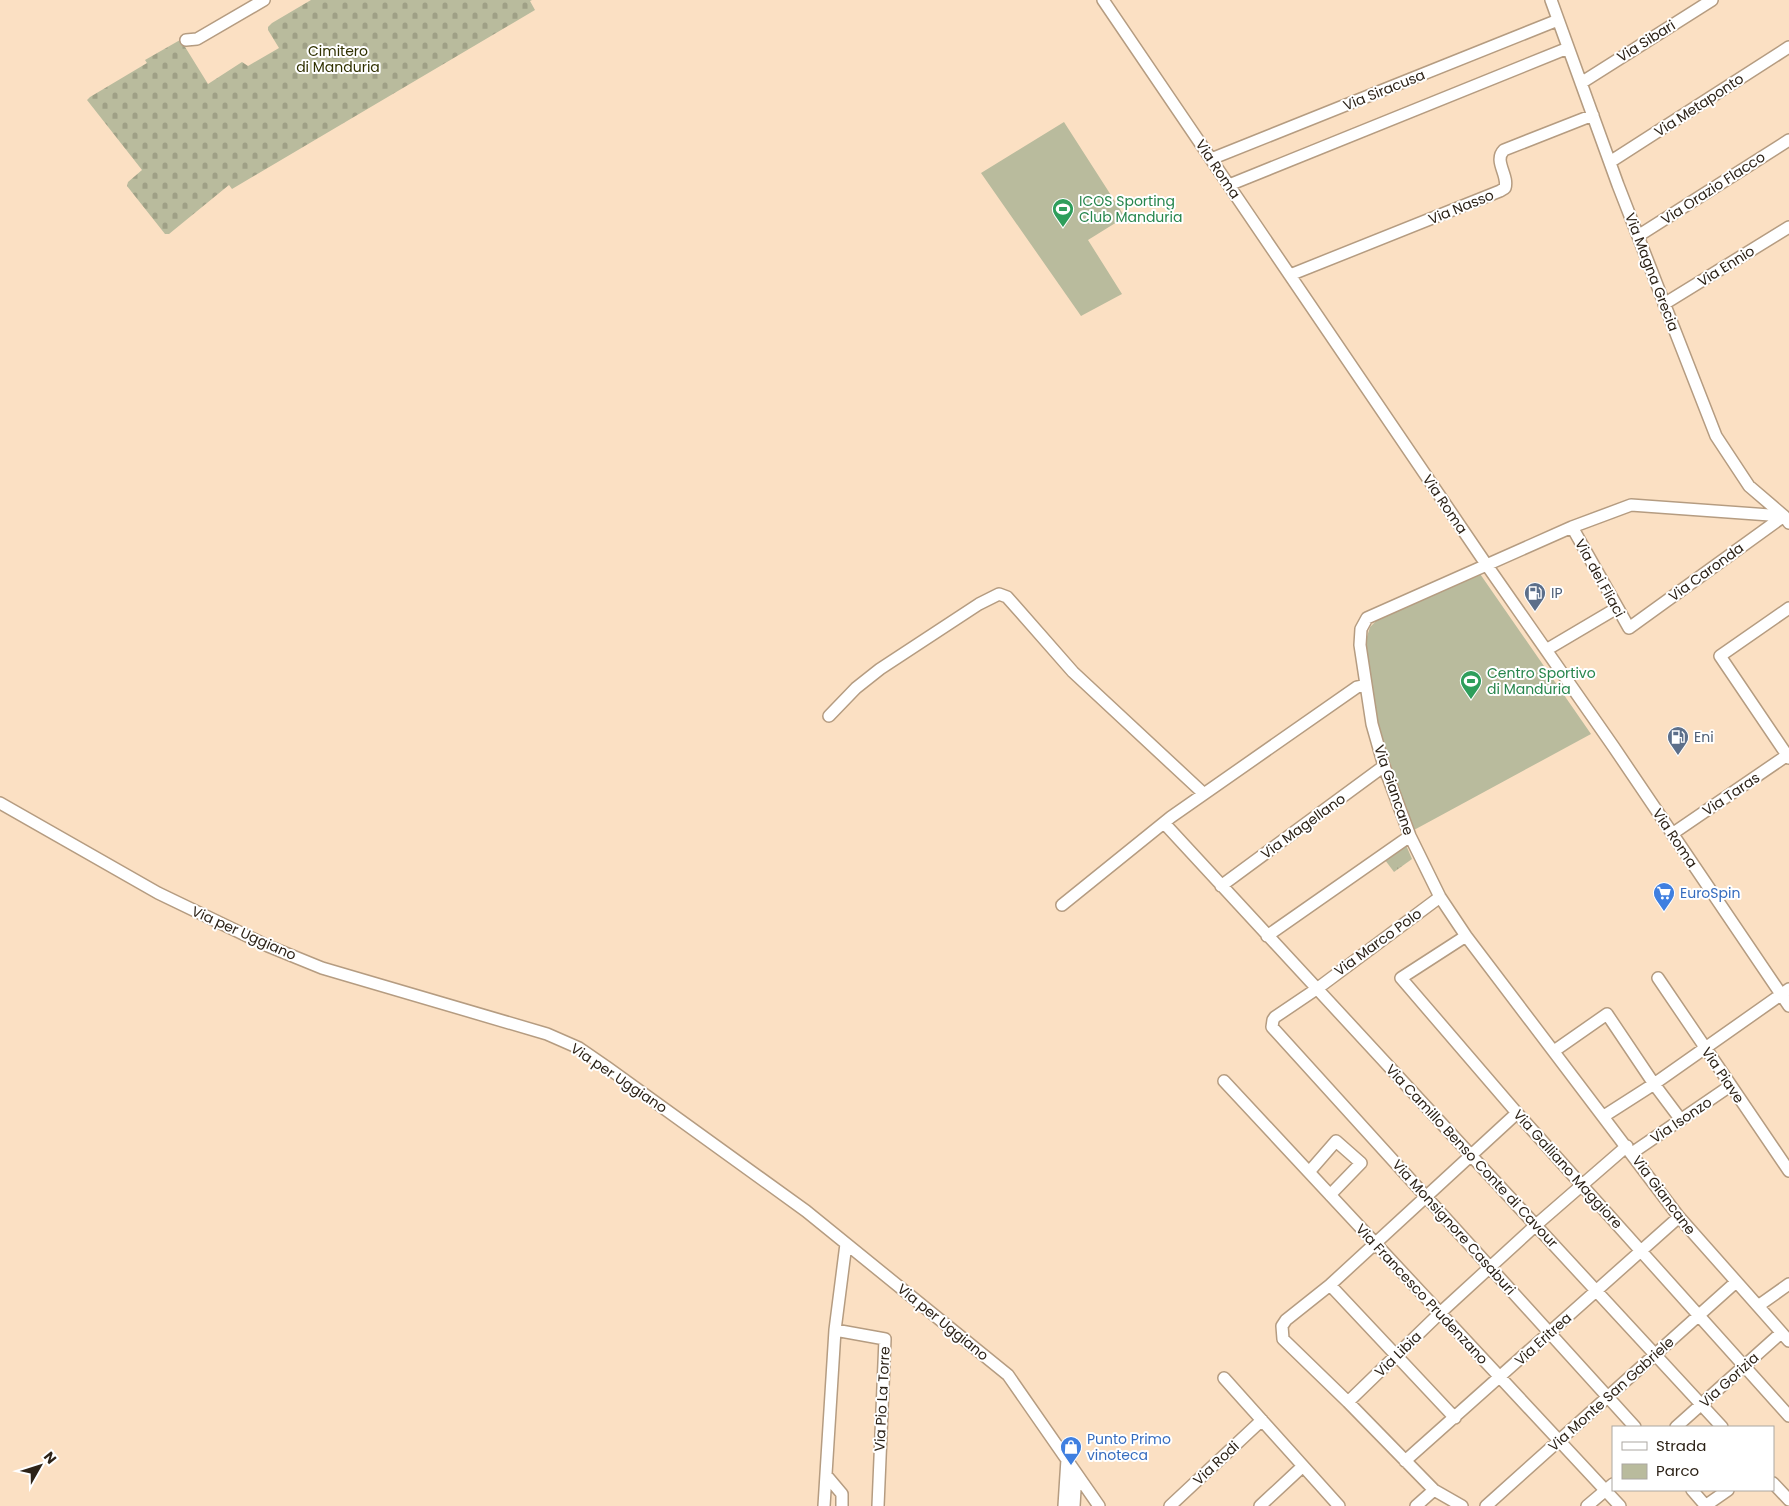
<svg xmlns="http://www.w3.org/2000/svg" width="1789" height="1506" viewBox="0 0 1789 1506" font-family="Poppins,sans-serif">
	<defs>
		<pattern id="grass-tufts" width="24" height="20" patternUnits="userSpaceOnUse" patternTransform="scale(1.25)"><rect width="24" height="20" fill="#b9bb9d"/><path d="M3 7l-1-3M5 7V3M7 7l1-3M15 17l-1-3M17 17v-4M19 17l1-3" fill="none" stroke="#9fa086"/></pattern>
		<pattern id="cemetery-stones" width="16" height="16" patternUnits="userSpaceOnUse" patternTransform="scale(1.25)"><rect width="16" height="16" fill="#b9bb9d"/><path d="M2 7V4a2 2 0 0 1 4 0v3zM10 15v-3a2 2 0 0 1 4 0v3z" fill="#9fa086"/></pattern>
	</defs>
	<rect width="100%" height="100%" fill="#fbe0c3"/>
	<path fill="url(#grass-tufts)" d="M1406,845L1412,859L1394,872L1385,860Z"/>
	<path fill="url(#cemetery-stones)" d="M311,0H532L530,1L535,10L232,189L229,185L169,234H165L127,186L128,182L142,170L87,100L90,97L147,63L145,60L180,40L182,42L208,84L242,62L248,66L279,48L268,30V27L272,23Z"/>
	<path fill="#b9bb9d" d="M1064,122L1125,217L1088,240L1122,294L1081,316L981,173Z
		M1478,571L1591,734L1414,830L1379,732L1366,648V640L1370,627L1383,614Z"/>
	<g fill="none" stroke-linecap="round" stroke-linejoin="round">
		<g stroke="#b59c81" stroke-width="14">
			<path id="minor" d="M1103,0L1486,564L1613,746L1789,1006
				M1551,0L1618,185L1716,436L1749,486L1784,516L1789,523
				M186,40L197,39L264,0
				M1581,83L1712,0
				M1211,159L1558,20
				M1610,162L1789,47
				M1229,185L1568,48
				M1638,236L1789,140
				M1290,275L1500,191L1505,188C1509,175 1493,161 1504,150L1593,115
				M1664,304L1789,227
				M1784,516L1631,505L1572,527L1367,618L1361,629L1360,645L1372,724L1384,766L1410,836L1440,897L1466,936L1679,1217L1789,1341
				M1572,527L1629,628L1784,516
				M1789,608L1720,656L1789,758
				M1546,650L1617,608
				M829,716L856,688L880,669L979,604L999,594L1007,597L1015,606L1073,672L1203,793
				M0,803L158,893L268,946L322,968L547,1034L579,1048L608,1068L806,1211L1008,1375L1099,1506
				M1164,823L1722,1427
				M1672,834L1789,754
				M1221,886L1384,766
				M1440,897L1318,988L1275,1017L1273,1020L1272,1027L1635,1427
				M1062,905L1171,817L1357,687L1366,685
				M1267,936L1410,836
				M1466,936L1401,978L1517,1113L1789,1416
				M1658,978L1789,1171
				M1554,1051L1607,1014L1654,1084L1681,1120
				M1224,1081L1620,1506
				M1604,1116L1654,1084L1789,989
				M1632,1153L1730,1086
				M1309,1172L1336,1141L1361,1163L1330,1195
				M846,1244L835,1330L885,1339L878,1506
				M1330,1285L1455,1418
				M1758,1306L1789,1284
				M1224,1378L1339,1506
				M1348,1402L1440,1313L1536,1225L1627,1146
				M1676,1427L1781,1333
				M1405,1461L1679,1217
				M826,1475L842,1494V1506
				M1773,1483L1789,1500
				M1692,1490L1706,1506
				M824,1506L835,1330
				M1064,1506L1067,1459
				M1074,1506L1076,1473
				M1170,1506L1262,1420
				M1260,1506L1303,1466
				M1416,1506L1434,1490
				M1462,1506L1434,1490L1348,1402L1283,1339L1282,1326L1286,1320L1330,1285L1517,1113
				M1486,1506L1736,1282
				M1587,1506L1613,1484
				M1705,1506L1728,1490"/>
		</g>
		<use href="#minor" stroke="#fff" stroke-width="11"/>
	</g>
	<defs>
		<g id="stadium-pin" transform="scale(1.125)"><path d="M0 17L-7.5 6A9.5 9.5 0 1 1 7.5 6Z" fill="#2e9e5b" stroke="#fff"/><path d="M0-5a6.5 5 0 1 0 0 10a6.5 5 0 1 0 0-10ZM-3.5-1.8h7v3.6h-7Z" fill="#fff"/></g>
		<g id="fuel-pin" transform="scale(1.125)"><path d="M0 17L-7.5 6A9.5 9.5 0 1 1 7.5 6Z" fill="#5c6f8a" stroke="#fff"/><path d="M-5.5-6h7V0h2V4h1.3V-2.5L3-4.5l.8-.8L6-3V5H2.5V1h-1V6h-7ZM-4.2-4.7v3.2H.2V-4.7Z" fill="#fff"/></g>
		<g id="supermarket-pin" transform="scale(1.125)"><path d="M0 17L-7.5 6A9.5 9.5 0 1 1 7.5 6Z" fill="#3f7fe0" stroke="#fff"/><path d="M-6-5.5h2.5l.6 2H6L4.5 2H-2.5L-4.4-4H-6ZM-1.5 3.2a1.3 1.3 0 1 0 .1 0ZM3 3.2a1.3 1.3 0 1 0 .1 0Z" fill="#fff"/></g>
		<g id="shop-pin" transform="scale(1.125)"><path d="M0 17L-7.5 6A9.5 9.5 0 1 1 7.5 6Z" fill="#3f7fe0" stroke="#fff"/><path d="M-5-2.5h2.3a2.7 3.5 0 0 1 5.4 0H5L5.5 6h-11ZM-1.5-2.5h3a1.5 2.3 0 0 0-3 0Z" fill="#fff"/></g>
	</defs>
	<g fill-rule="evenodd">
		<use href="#stadium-pin" x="1063" y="209"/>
		<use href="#fuel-pin" x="1535" y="593"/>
		<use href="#stadium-pin" x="1471" y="681"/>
		<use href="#fuel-pin" x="1678" y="737"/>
		<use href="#supermarket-pin" x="1664" y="893"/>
		<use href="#shop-pin" x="1071" y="1447"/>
	</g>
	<g text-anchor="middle" stroke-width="4" stroke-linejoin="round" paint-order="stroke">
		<g font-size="14" fill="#2c2217" stroke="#fff">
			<text transform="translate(1646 41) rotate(-32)" y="5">Via Sibari</text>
			<text transform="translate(1384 90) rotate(-22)" y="5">Via Siracusa</text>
			<text transform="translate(1699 105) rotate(-33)" y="5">Via Metaponto</text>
			<text transform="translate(1218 169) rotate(56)" y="5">Via Roma</text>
			<text transform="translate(1713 188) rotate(-33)" y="5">Via Orazio Flacco</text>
			<text transform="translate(1461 207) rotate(-22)" y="5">Via Nasso</text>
			<text transform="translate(1726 266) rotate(-32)" y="5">Via Ennio</text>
			<text transform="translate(1652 272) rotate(69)" y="5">Via Magna Grecia</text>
			<text transform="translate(1445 504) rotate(56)" y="5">Via Roma</text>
			<text transform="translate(1706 572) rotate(-36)" y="5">Via Caronda</text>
			<text transform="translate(1600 578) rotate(61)" y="5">Via dei Fliaci</text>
			<text transform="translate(1394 790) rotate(71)" y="5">Via Giancane</text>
			<text transform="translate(1731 794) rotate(-34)" y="5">Via Taras</text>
			<text transform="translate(1303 826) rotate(-36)" y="5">Via Magellano</text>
			<text transform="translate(1675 838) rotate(56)" y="5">Via Roma</text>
			<text transform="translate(244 933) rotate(24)" y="5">Via per Uggiano</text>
			<text transform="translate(1378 942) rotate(-36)" y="5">Via Marco Polo</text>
			<text transform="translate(1723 1075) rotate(56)" y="5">Via Piave</text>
			<text transform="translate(619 1078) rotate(34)" y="5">Via per Uggiano</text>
			<text transform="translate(1681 1120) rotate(-34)" y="5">Via Isonzo</text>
			<text transform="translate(1472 1156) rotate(47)" y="5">Via Camillo Benso Conte di Cavour</text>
			<text transform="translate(1568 1169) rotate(48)" y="5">Via Galliano Maggiore</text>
			<text transform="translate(1664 1195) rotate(53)" y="5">Via Giancane</text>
			<text transform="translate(1454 1227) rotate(48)" y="5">Via Monsignore Casaburi</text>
			<text transform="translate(1422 1294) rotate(47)" y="5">Via Francesco Prudenzano</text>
			<text transform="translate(943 1322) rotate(39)" y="5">Via per Uggiano</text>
			<text transform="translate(1543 1339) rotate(-42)" y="5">Via Eritrea</text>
			<text transform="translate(1398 1354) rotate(-44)" y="5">Via Libia</text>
			<text transform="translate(1729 1380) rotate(-42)" y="5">Via Gorizia</text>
			<text transform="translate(1611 1394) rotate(-42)" y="5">Via Monte San Gabriele</text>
			<text transform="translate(882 1399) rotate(-87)" y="5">Via Pio La Torre</text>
			<text transform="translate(1216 1463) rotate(-43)" y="5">Via Rodi</text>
		</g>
		<g font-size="14" fill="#303100" stroke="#fff">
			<text x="338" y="56">Cimitero<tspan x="338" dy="16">di Manduria</tspan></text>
		</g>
		<g font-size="14" fill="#27864d" stroke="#fff" text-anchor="start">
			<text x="1079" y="206">ICOS Sporting<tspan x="1079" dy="16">Club Manduria</tspan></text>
			<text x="1487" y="678">Centro Sportivo<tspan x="1487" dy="16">di Manduria</tspan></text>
		</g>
		<g font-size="14" fill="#4e5e75" stroke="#fff" text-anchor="start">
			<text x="1551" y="598">IP</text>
			<text x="1694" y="742">Eni</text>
		</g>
		<g font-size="14" fill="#366cbe" stroke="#fff" text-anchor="start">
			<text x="1680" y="898">EuroSpin</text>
			<text x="1087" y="1444">Punto Primo<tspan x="1087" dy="16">vinoteca</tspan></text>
		</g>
	</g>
	<rect x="1612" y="1426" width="162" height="65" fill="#ffffff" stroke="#aba7a2"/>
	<rect x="1622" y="1442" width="25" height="8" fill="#ffffff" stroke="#aba7a2"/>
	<text x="1656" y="1451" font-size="15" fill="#2c2217">Strada</text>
	<rect x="1622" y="1464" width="25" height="15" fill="#b9bb9d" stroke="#aba7a2"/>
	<text x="1656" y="1476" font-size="15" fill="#2c2217">Parco</text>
	<g transform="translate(40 1466) rotate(51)" stroke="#ffffff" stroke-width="4" paint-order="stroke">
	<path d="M0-4L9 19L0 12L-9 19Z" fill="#2c2217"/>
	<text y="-8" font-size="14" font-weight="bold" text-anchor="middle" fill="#2c2217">N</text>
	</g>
</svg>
